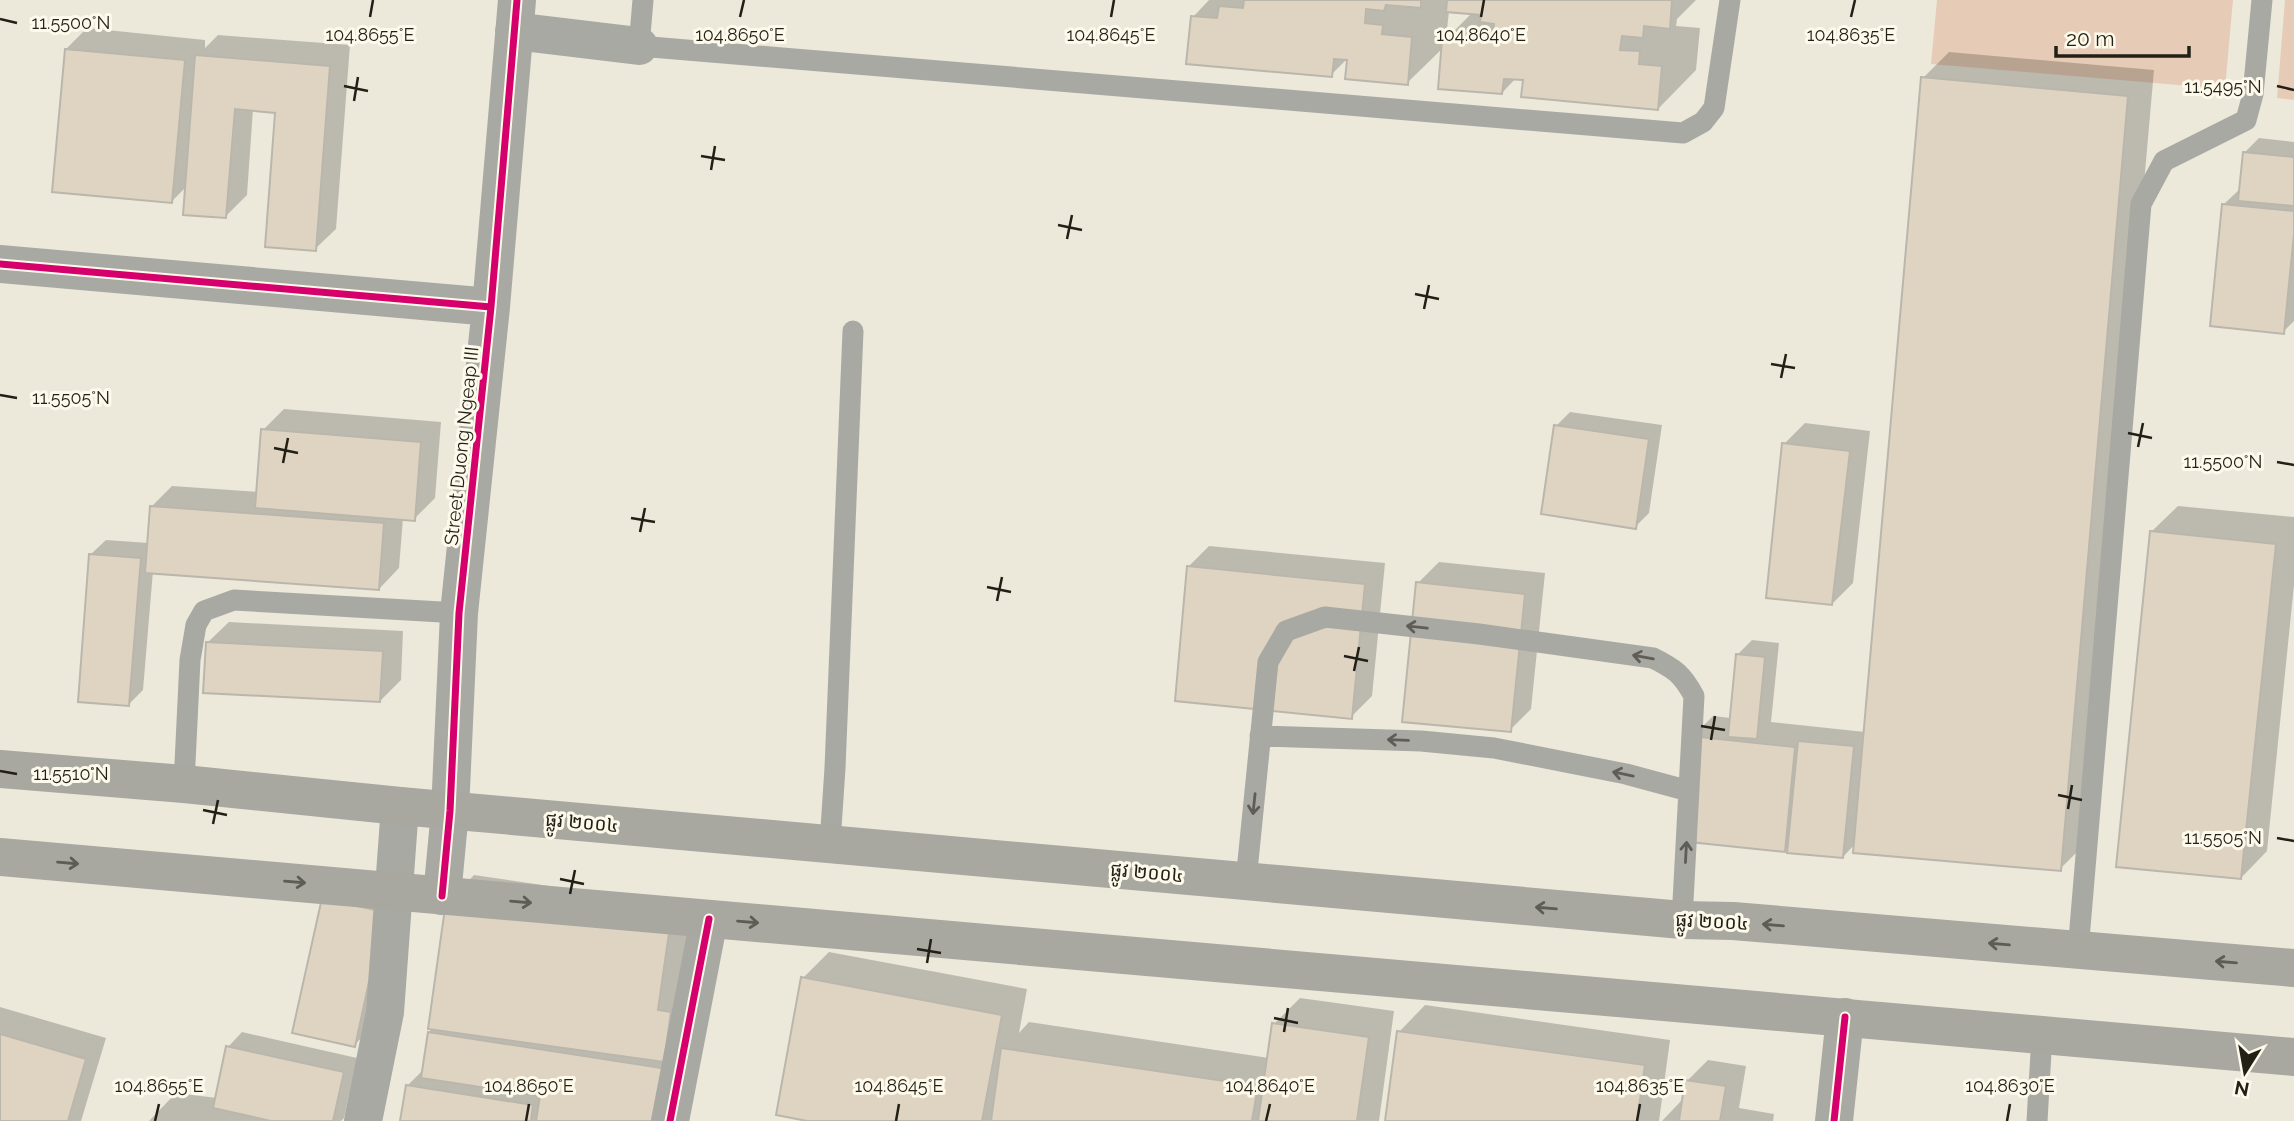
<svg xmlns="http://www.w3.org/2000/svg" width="2294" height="1121" viewBox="0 0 2294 1121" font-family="Raleway,'Noto Sans Khmer',sans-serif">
	<rect width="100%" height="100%" fill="#ece9db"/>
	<path fill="#e6ccb6" d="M1937,0H2233L2225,89L1931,64Z
		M2285,0H2294V100L2277,98Z"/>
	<path fill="#0003" fill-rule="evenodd" d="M1209,0H1696L1677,19L1676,26L1700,28L1696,70L1658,109L1525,79L1516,78L1502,93L1444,47L1407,83L1349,57L1331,75L1193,17ZM1449,11L1472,13L1446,39Z
		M87,28L205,40V48L218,35L350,45L336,229L315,249L277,111L253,109L247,195L226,216L187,186L172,201L66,49Z
		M1949,52L2154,70L2086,843L2060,869L1855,844L1843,857L1790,844L1784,850L1692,737L1713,716L1731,718L1738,654L1752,640L1779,643L1771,722L1865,732L1923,78Z
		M2259,138L2294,142V321L2283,332L2224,204L2241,188L2244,153Z
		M284,409L441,422L435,498L414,519L403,518L399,568L379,589L153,571L143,690L129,704L91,554L106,540L149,543L151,507L172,486L258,492L263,430Z
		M1570,412L1662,425L1649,513L1635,527L1556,426Z
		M1805,423L1870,431L1853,583L1832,604L1784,444Z
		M2178,506L2294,517V585L2267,851L2241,878L2151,532Z
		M1209,546L1385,563L1372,696L1351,717L1188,567Z
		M1439,562L1545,573L1531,709L1510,730L1418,583Z
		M229,622L403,631L401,680L380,701L208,642Z
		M474,875L694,907L678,1121H402L408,1085L424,1069L429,1032L433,1028L448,902Z
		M397,898L369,1031L354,1045L323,899Z
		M829,952L1027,989L1019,1033L1029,1022L1269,1058L1274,1024L1300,998L1394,1011L1379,1121H817L803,978Z
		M1425,1005L1670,1040L1659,1121H1386L1399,1032Z
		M0,1007L106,1038L81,1121H0Z
		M242,1032L357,1058L344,1118L341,1121H149L176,1093L217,1098L228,1047Z
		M1708,1060L1746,1066L1739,1108L1774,1114L1773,1121H1662L1681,1101L1684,1102L1687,1081Z"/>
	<path fill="#dfd4c1" stroke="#bab6ac" stroke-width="2" d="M1244,0H1421V8L1386,5L1384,11L1366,9L1365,23L1383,25L1382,34L1412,37L1408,85L1345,79L1347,60L1334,59L1332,77L1186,64L1191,16L1217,18L1219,6L1243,8Z
		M1447,0H1672L1670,29L1644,26L1643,38L1622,36L1620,50L1640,51L1639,64L1662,66L1658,110L1521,97L1523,80L1504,79L1502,94L1438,89L1442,40L1475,43L1477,32L1493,34L1494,24L1480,22L1481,15L1446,12Z
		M65,49L185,60L172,203L52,192Z
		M195,55L330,66L316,251L265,247L275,113L235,109L226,218L183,215Z
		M1921,77L2128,96L2061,871L1853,853Z
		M2243,152L2294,157V206L2238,201Z
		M2222,204L2294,211V234L2284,334L2210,326Z
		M1554,425L1649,439L1636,529L1541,514Z
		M261,429L421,442L415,521L255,508Z
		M1782,443L1850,451L1832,605L1766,598Z
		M150,506L384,523L379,590L145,573Z
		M2150,531L2276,544L2241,879L2116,867Z
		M89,554L141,558L129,706L78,702Z
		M1187,566L1365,584L1352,719L1175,701Z
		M1416,582L1525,594L1511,732L1402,722Z
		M206,642L383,651L380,702L203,693Z
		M1736,654L1765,657L1757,739L1728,737Z
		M1690,736L1795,747L1785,852L1680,841Z
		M1798,741L1854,746L1843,858L1787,853Z
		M322,898L384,912L355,1047L292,1033Z
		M446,901L669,933L658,1010L671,1012L664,1062L428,1029Z
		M801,977L1002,1015L982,1121H807L776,1115Z
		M1272,1023L1369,1037L1357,1121H1258Z
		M1397,1031L1645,1065L1637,1121H1385Z
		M428,1032L668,1069L661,1121H536L540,1096L421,1078Z
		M0,1034L86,1059L68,1121H0Z
		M226,1046L344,1072L333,1121H271L213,1108Z
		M1001,1048L1258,1086L1252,1121H991Z
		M1685,1080L1726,1086L1720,1121H1679Z
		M406,1085L533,1105L531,1121H400Z"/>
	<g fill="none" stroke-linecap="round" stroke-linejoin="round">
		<path stroke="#a9a9a4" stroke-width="21" d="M643,0L639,46L1683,133L1703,122L1714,108L1730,0
			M1260,736L1421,741L1494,748L1626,774L1689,791
			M184,784L190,660L196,625L204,611L234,600L459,613
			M830,843L835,768L853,331
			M1246,881L1268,662L1286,631L1325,617L1479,634L1653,658C1675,669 1682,674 1694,696L1682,920
			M2078,951L2141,204L2164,161L2246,120L2253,94L2262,0
			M2037,1121L2042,1035"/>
		<path stroke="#a9a9a4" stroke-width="38" d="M514,31L639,46
			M0,264L491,307
			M442,896L450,811L459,613L491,307L517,0
			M363,1121L385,1012L400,806
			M670,1121L709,919
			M1834,1121L1845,1017"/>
		<path stroke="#a8a8a0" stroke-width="38" d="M0,769L184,784L400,806L1682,920L1733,921L2294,968
			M0,857L2294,1057"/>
		<g stroke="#fefaeb" stroke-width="11">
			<path id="cycleway" d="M0,264L491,307
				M442,896L450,811L459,613L491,307L517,0
				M670,1121L709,919
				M1834,1121L1845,1017"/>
		</g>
		<use href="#cycleway" stroke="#d6006c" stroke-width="7"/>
	</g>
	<defs><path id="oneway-shaft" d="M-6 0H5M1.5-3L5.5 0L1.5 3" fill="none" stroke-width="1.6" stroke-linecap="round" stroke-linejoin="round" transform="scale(1.75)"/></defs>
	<g stroke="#5f5d56">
		<use href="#oneway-shaft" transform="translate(1417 627) rotate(-174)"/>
		<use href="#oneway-shaft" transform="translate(1643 657) rotate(-170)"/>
		<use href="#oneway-shaft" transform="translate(1398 740) rotate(-178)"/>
		<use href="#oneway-shaft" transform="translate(1623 774) rotate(-168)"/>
		<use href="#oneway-shaft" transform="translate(1254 804) rotate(96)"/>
		<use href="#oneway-shaft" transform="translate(1686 852) rotate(-87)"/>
	</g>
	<g stroke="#5e5d54">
		<use href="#oneway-shaft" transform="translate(68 863) rotate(5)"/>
		<use href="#oneway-shaft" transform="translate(295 882) rotate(5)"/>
		<use href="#oneway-shaft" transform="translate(521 902) rotate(5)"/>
		<use href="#oneway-shaft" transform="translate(1546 908) rotate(-175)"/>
		<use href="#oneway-shaft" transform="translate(748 922) rotate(5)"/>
		<use href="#oneway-shaft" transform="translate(1773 925) rotate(-175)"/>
		<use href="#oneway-shaft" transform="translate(1999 944) rotate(-175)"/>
		<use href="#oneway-shaft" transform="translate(2226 962) rotate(-175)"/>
	</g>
	<path fill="none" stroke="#221f16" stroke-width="2.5" d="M370,17L373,0M740,17L744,0M1111,17L1114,0M1481,17L1484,0M1851,17L1855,0M0,19L17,23M344,86L368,91M2277,86L2294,90M354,101L358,77M701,156L725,160M711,170L715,146M1058,225L1082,230M1067,239L1072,215M1415,294L1439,299M1424,309L1429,285M1771,364L1795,368M1781,378L1786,354M0,395L17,398M2128,433L2152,438M2138,447L2143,423M274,448L298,453M2277,462L2294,465M283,463L288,438M631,518L655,522M640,532L645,508M987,587L1011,592M997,601L1002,577M1344,656L1368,661M1354,671L1359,647M1701,726L1725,730M1711,740L1715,716M0,771L17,774M2058,795L2082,800M2068,809L2072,785M203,810L227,815M213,824L218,800M2277,838L2294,841M560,879L584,884M570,894L575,870M917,949L941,953M927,963L931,939M1274,1018L1298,1023M1284,1032L1288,1008M155,1121L159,1104M526,1121L529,1104M896,1121L899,1104M1266,1121L1270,1104M1637,1121L1640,1104M2007,1121L2010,1104"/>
	<g text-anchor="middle" stroke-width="6" stroke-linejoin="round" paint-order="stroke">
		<g font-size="19" fill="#221f16" stroke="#fefaeb">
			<text transform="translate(461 446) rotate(-84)" y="7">Street Duong Ngeap III</text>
			<text transform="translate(582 822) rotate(5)" y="7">ផ្លូវ ២០០៤</text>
			<text transform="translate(1147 872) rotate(5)" y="7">ផ្លូវ ២០០៤</text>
			<text transform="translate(1712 921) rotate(3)" y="7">ផ្លូវ ២០០៤</text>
		</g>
	</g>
	<g font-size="18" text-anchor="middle" fill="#221f16" stroke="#fefaeb" stroke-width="6" stroke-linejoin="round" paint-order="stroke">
		<text x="71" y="29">11.5500°N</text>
		<text x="370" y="41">104.8655°E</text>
		<text x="740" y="41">104.8650°E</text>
		<text x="1111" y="41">104.8645°E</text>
		<text x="1481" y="41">104.8640°E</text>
		<text x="1851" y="41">104.8635°E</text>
		<text x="2223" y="93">11.5495°N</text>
		<text x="71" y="404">11.5505°N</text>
		<text x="2223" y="468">11.5500°N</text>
		<text x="71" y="780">11.5510°N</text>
		<text x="2223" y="844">11.5505°N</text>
		<text x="159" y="1092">104.8655°E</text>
		<text x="529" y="1092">104.8650°E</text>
		<text x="899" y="1092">104.8645°E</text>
		<text x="1270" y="1092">104.8640°E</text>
		<text x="1640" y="1092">104.8635°E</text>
		<text x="2010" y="1092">104.8630°E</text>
	</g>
	<g transform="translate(2245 1072) rotate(191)" stroke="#fefaeb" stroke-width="5" paint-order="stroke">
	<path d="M0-5L12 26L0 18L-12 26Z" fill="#221f16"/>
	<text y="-10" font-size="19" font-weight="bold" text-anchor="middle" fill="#221f16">N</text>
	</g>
	<path d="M2056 46v10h133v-10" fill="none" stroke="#221f16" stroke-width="3.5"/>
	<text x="2066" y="46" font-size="21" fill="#221f16" stroke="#fefaeb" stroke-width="5" paint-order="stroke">20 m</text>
</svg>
